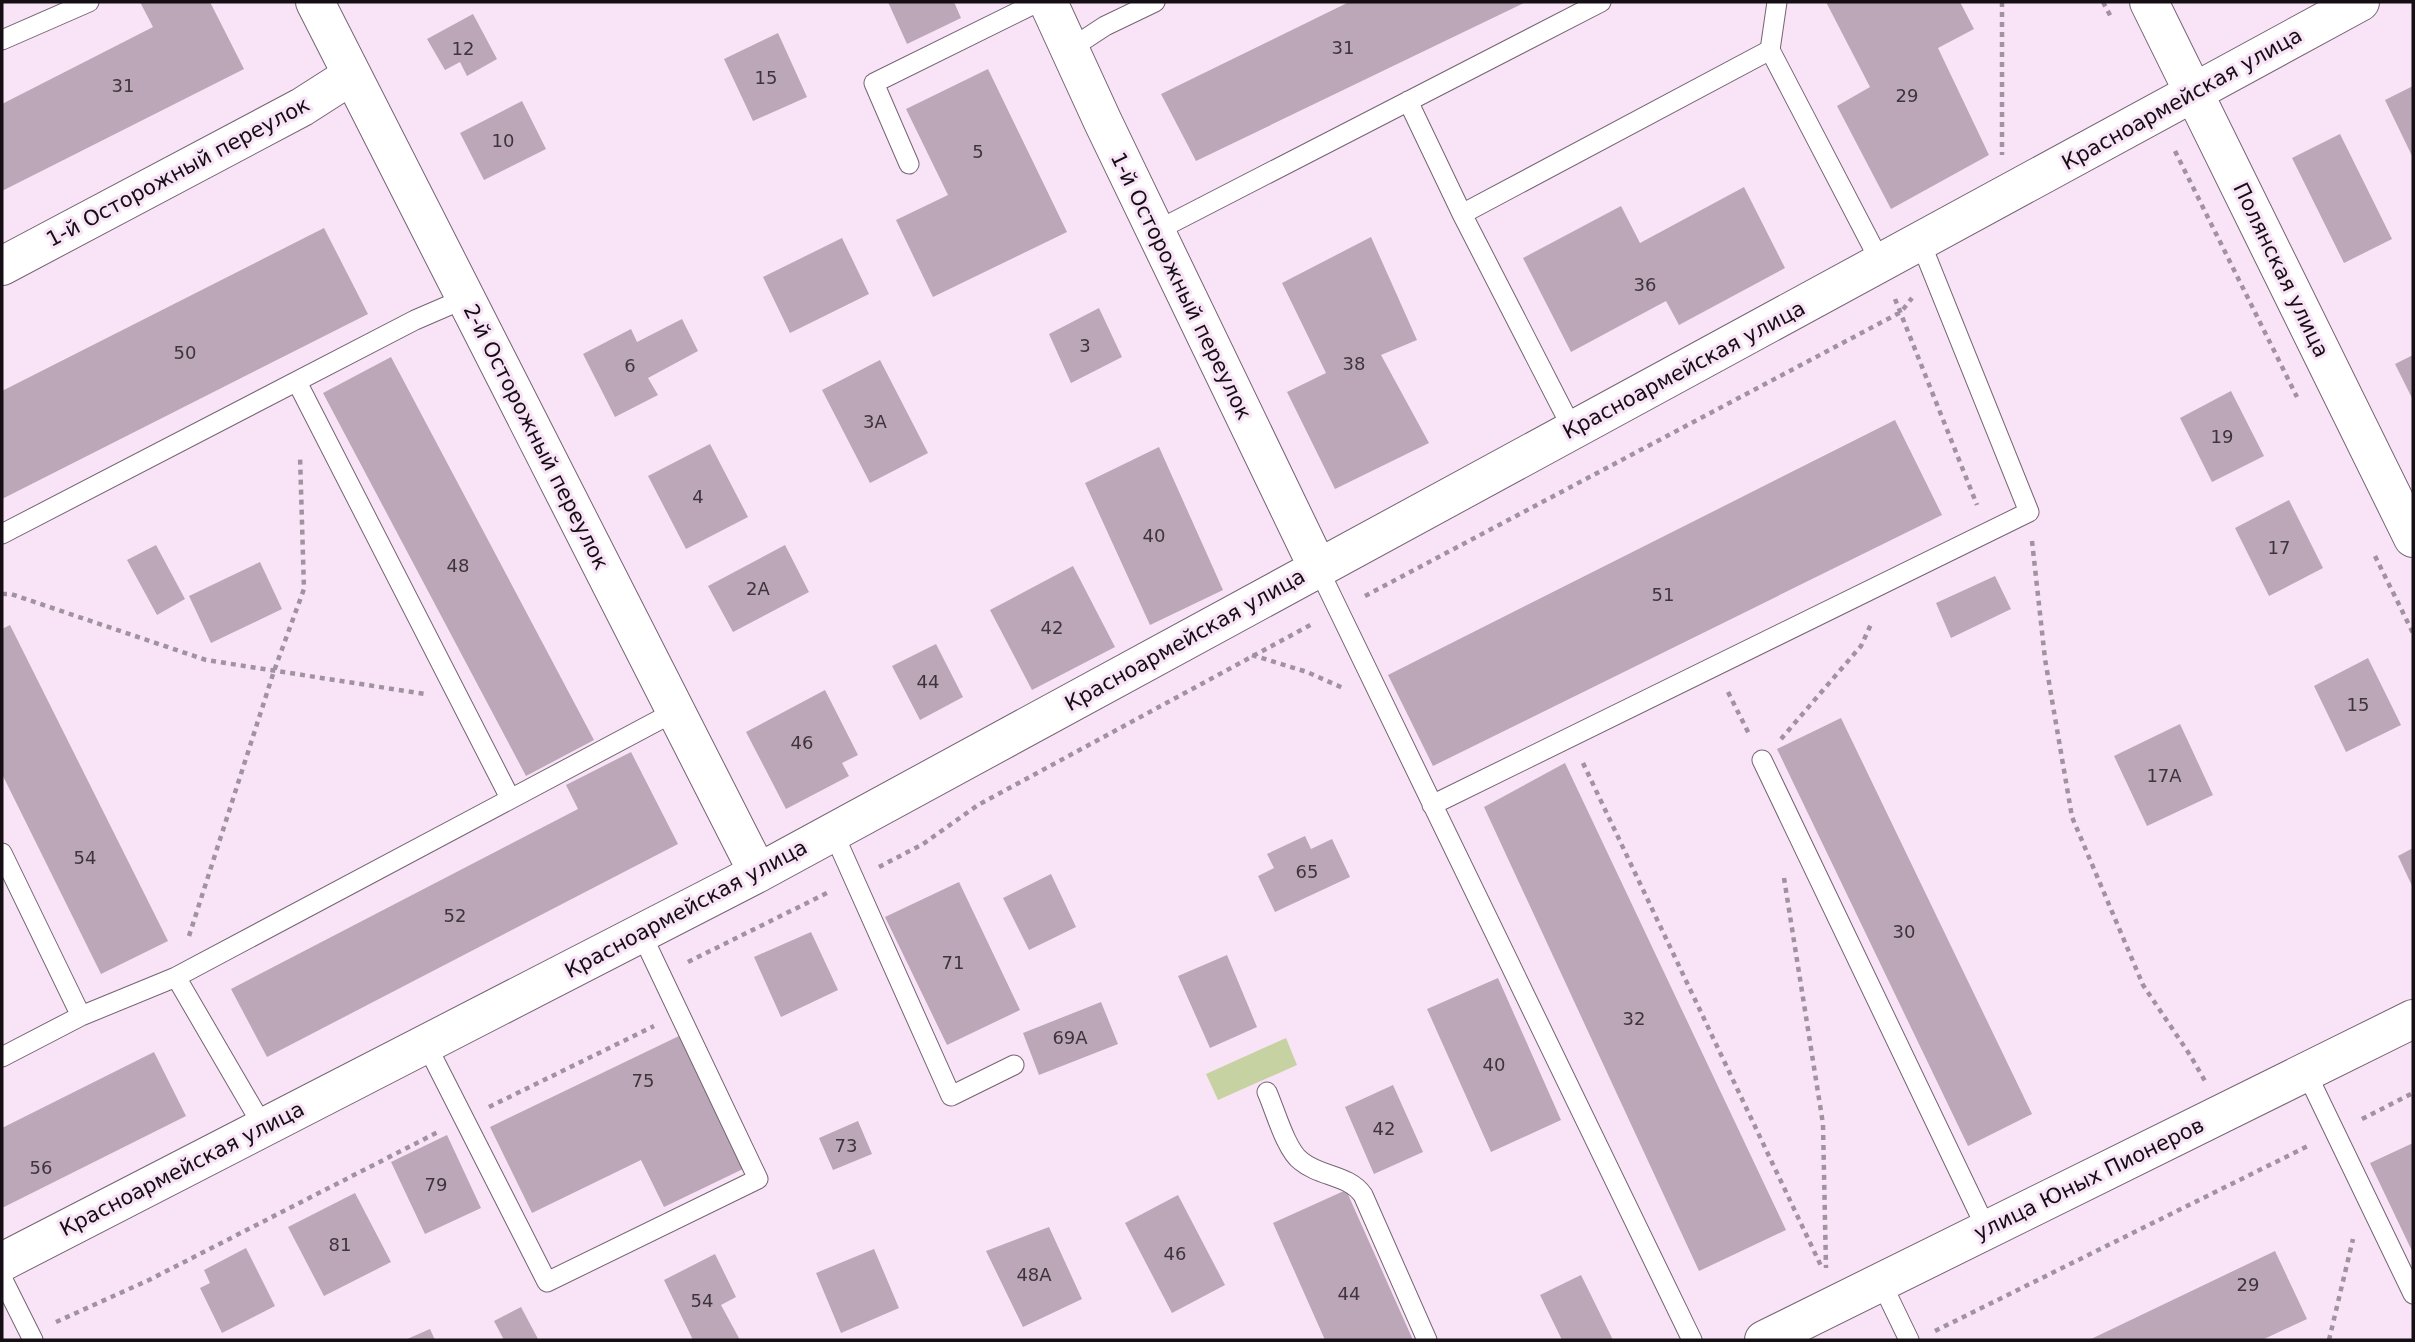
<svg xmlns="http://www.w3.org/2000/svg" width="2415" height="1342" viewBox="0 0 2415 1342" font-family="'DejaVu Sans',sans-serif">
	<rect width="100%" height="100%" fill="#f8e4f6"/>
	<path fill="#c7d2a2" d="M1286,1038L1297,1065L1218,1100L1206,1074Z"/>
	<path fill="#bba7b7" d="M140,2H210L244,69L2,191V104L153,27Z
		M888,2H954L961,18L907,44Z
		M1349,2H1526L1196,161L1161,94Z
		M1826,2H1960L1974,29L1938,48L1989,155L1891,209L1837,106L1870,87Z
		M473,14L497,59L467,76L460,62L445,70L427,39Z
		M778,33L807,97L753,121L724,59Z
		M988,69L1067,232L933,297L896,220L948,195L906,109Z
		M2413,86V158L2385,100Z
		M522,101L546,149L484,180L460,133Z
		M2340,134L2392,239L2344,263L2292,158Z
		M1744,187L1785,268L1679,325L1666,301L1571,352L1523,258L1621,206L1640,243Z
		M324,228L368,314L2,499V391Z
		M1371,237L1417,340L1381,355L1429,443L1335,489L1287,392L1326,373L1282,283Z
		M842,238L869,294L790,333L763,277Z
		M1099,308L1122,357L1071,383L1049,334Z
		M682,319L698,351L648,378L658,395L615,417L583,354L631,329L637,342Z
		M2413,355V400L2395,364Z
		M391,357L594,740L526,776L323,393Z
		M880,360L928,453L870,483L822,390Z
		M2231,391L2264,456L2212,482L2180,418Z
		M1895,420L1942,515L1433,766L1388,675Z
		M710,444L748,517L686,549L648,476Z
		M1159,447L1223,590L1150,625L1085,483Z
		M2289,500L2323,568L2269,596L2235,528Z
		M156,545L185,599L157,615L127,560Z
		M785,545L809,592L733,632L708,586Z
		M260,562L282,609L211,643L189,596Z
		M1073,566L1115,647L1032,690L990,610Z
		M1995,576L2011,609L1951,638L1936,603Z
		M10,625L168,941L101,974L2,774V629Z
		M936,644L963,697L920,720L892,666Z
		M2368,658L2401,725L2346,752L2314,686Z
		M825,690L858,755L842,763L849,776L786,809L746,732Z
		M1841,718L2032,1114L1968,1146L1777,749Z
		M2180,724L2213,795L2147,826L2114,756Z
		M631,752L678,844L267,1057L231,989L578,809L566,785Z
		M1565,763L1786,1230L1699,1271L1484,807Z
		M1305,836L1311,849L1332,839L1350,877L1275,912L1258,876L1274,868L1267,854Z
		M2413,848V888L2398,856Z
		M1051,874L1076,927L1029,950L1003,898Z
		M959,882L1020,1010L947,1045L885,917Z
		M811,932L838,990L781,1017L754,957Z
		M1227,955L1257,1027L1210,1048L1178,976Z
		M1498,978L1561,1120L1491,1152L1427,1009Z
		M1101,1002L1118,1044L1039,1075L1023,1033Z
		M679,1036L743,1169L664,1207L641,1160L532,1213L490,1127Z
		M154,1052L186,1116L2,1208V1128Z
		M1393,1085L1423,1152L1374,1174L1345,1107Z
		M858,1121L872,1154L833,1170L819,1138Z
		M447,1135L481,1208L425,1234L391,1162Z
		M2413,1143V1253L2370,1163Z
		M1346,1190L1413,1340H1325L1273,1223Z
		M355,1193L391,1262L324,1296L288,1227Z
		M1178,1195L1225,1285L1172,1313L1125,1223Z
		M1049,1227L1082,1299L1023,1327L986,1251Z
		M246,1248L275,1306L222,1333L200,1288L210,1283L204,1270Z
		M874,1249L899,1308L841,1333L816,1273Z
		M2275,1251L2307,1319L2262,1340H2089Z
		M715,1254L736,1297L721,1305L740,1340H693L664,1280Z
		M1581,1275L1613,1340H1562L1540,1295Z
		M521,1307L538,1339L504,1340L494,1321Z
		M430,1329L435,1340H405Z"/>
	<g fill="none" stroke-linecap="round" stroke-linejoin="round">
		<g stroke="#756473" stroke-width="21">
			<path id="lane" d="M1777,2L1770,50L1881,263
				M2,40L89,2
				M1070,49L1105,26L1155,2
				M1408,101L1462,214
				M909,164L874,83L1038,2
				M1156,231L1601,2
				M297,382L510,798
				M1573,430L1462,214L1770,50
				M2,534L415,320L466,298
				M1318,568L1692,1340
				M1762,760L1987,1230
				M1432,805L2029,512L1920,241
				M833,832L951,1096L1014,1065
				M2,853L81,1016L2,1057
				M81,1016L176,977
				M426,1044L547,1282L758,1179L641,933
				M2306,1072L2413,1294
				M1267,1092C1275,1110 1286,1150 1301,1161C1320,1177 1348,1174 1363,1195L1427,1340
				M264,1128L176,977L676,711
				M2,1278L33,1340
				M1881,1282L1909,1340"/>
		</g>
		<g stroke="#756473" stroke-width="40">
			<path id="street" d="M315,2L758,873
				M1048,2L1103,122L1318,568
				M2,266L302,107L352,75
				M2,1262L758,873L2360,2
				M1764,1340L2413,1019"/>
		</g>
		<g stroke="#756473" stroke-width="40">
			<path id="secondary" d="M2149,2L2413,538"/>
		</g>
		<path stroke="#a192a0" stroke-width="4.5" stroke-dasharray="5 5" stroke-linecap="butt" d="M2002,2V155
			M2103,2L2111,17
			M2175,151L2297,397
			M1895,299L1977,505
			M2032,541L2045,659L2072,817L2143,985L2190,1055L2205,1081
			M2375,556L2413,633
			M2,594H11L206,660L425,694
			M1365,596L1901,312L1912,298
			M1252,655L1307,672L1343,688
			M1728,692L1749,734
			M1781,739L1861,646L1872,622
			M1583,763L1822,1268
			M879,867L923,844L978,805L1314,623
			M1784,878L1823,1124L1826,1268
			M189,936L274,671L304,589L300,456
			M688,962L827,893
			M489,1107L654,1026
			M2362,1119L2413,1093
			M56,1322L149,1280L440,1131
			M1935,1331L2310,1145
			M2329,1340L2353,1239"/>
		<use href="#lane" stroke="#fff" stroke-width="19"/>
		<use href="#street" stroke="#fff" stroke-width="38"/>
		<use href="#secondary" stroke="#fff" stroke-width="38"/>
	</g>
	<g text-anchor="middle" stroke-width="6" stroke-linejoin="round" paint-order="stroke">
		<g font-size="18" fill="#3e343d">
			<text x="1343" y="54">31</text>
			<text x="463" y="55">12</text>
			<text x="766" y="84">15</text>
			<text x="123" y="92">31</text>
			<text x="1907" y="102">29</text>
			<text x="503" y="147">10</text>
			<text x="978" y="158">5</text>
			<text x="1645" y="291">36</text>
			<text x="1085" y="352">3</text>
			<text x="185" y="359">50</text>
			<text x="1354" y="370">38</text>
			<text x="630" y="372">6</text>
			<text x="875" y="428">3А</text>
			<text x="2222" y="443">19</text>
			<text x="698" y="503">4</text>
			<text x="1154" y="542">40</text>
			<text x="2279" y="554">17</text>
			<text x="458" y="572">48</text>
			<text x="758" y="595">2А</text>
			<text x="1663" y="601">51</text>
			<text x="1052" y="634">42</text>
			<text x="928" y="688">44</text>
			<text x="2358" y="711">15</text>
			<text x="802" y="749">46</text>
			<text x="2164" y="782">17А</text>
			<text x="85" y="864">54</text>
			<text x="1307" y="878">65</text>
			<text x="455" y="922">52</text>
			<text x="1904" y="938">30</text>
			<text x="953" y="969">71</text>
			<text x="1634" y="1025">32</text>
			<text x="1070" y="1044">69А</text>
			<text x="1494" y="1071">40</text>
			<text x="643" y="1087">75</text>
			<text x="1384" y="1135">42</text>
			<text x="846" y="1152">73</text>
			<text x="41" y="1174">56</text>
			<text x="436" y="1191">79</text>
			<text x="340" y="1251">81</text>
			<text x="1175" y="1260">46</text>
			<text x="1034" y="1281">48А</text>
			<text x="2248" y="1291">29</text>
			<text x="1349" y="1300">44</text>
			<text x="702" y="1307">54</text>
		</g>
		<g font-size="21" fill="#150e14" stroke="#f8e4f6">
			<text transform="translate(2182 99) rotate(-29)" y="7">Красноармейская улица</text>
			<text transform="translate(178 172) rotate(-28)" y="7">1-й Осторожный переулок</text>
			<text transform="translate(2281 270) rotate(64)" y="7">Полянская улица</text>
			<text transform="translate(1181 286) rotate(64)" y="7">1-й Осторожный переулок</text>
			<text transform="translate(1684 370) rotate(-28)" y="7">Красноармейская улица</text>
			<text transform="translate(536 437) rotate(63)" y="7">2-й Осторожный переулок</text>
			<text transform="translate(1185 640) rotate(-29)" y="7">Красноармейская улица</text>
			<text transform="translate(686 909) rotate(-28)" y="7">Красноармейская улица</text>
			<text transform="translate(182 1169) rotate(-27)" y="7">Красноармейская улица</text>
			<text transform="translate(2089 1179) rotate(-26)" y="7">улица Юных Пионеров</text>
		</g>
	</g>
	<rect width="2415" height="1342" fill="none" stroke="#150e14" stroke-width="7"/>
</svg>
